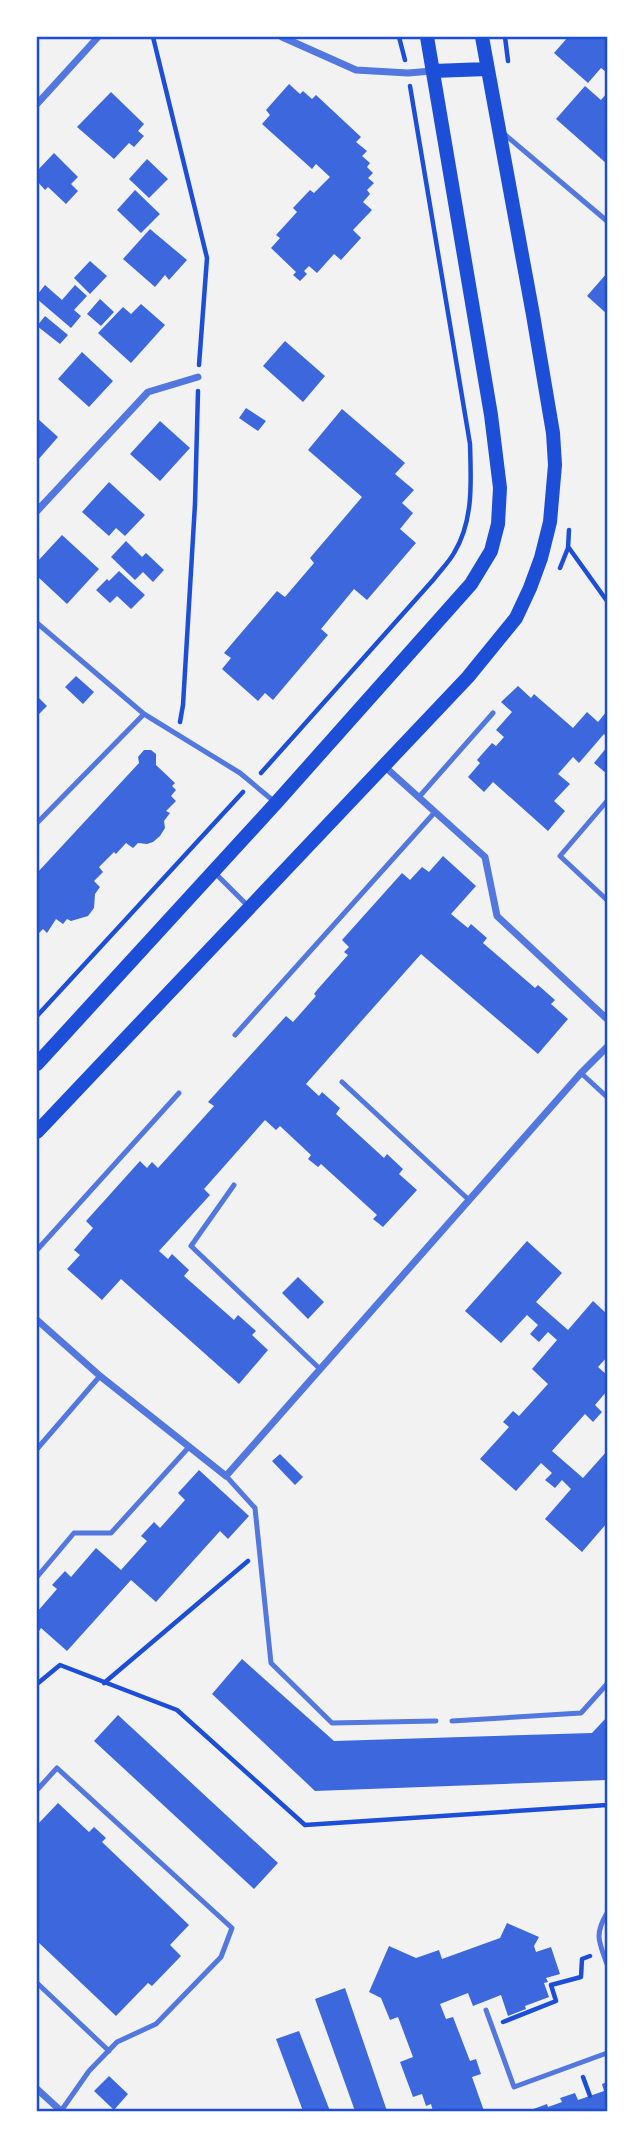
<svg xmlns="http://www.w3.org/2000/svg" width="644" height="2148" viewBox="0 0 644 2148" font-family="'DM Sans',sans-serif">
	<rect width="100%" height="100%" fill="#f2f2f2"/>
	<path fill="#3d67dc" d="M568,37H607V70L606,72L601,68L588,83L554,53Z
		M289,84L300,94L303,91L312,99L316,95L361,137L356,142L367,151L362,156L370,163L367,167L373,173L368,178L374,183L367,190L370,194L363,202L372,210L353,230L361,238L341,260L334,254L317,273L309,266L304,271L307,274L300,281L293,275L296,272L271,248L280,238L276,235L297,212L293,208L310,190L314,193L330,177L316,164L312,169L262,124L270,115L266,110Z
		M585,86L601,100L607,93V164L556,119Z
		M111,92L144,124L138,131L144,136L134,147L129,143L114,159L77,127Z
		M54,153L78,177L71,184L78,191L66,204L48,187L45,190L37,181V171Z
		M147,159L168,179L149,198L129,179Z
		M135,190L160,214L141,233L117,210Z
		M150,229L187,260L169,280L165,275L155,287L123,259Z
		M90,261L107,276L90,294L74,278Z
		M607,273V314L587,296Z
		M45,285L62,300L75,285L87,296L74,310L81,316L71,328L37,299V295Z
		M100,299L114,312L101,326L87,314Z
		M141,304L165,325L131,363L98,333L123,307L131,314Z
		M45,316L68,335L60,344L37,326Z
		M285,341L325,376L303,402L263,366Z
		M82,352L113,381L89,407L58,379Z
		M246,408L266,421L258,431L239,418Z
		M342,409L405,463L395,474L414,490L402,503L413,513L400,529L416,543L367,600L354,589L321,629L328,635L273,700L265,693L258,701L222,669L231,658L224,653L277,591L285,597L314,563L310,558L362,497L308,450Z
		M37,418L58,437L37,461Z
		M160,421L190,448L160,481L130,454Z
		M109,482L145,515L125,536L116,528L109,536L82,512Z
		M62,535L99,569L67,604L37,576V562Z
		M126,541L142,557L146,553L164,570L153,582L143,572L135,580L111,557Z
		M119,571L145,595L131,609L117,596L110,603L96,590L107,579L109,581Z
		M76,676L94,692L83,704L65,687Z
		M518,686L531,698L534,694L573,728L587,712L598,722L607,711V737L604,734L579,763L573,757L558,774L570,784L554,801L565,811L548,831L493,782L484,792L468,777L480,763L477,760L492,743L496,746L504,737L496,730L512,712L501,702Z
		M37,696L47,706L37,716Z
		M607,747V774L594,763Z
		M144,750H151L156,754V765L175,783L172,786L176,790L171,796L176,801L166,811L170,813L164,821L165,828L160,836L153,842L147,844L138,843L133,848L126,843L116,854L114,852L99,867L103,872L94,881L100,887L95,894L94,908L88,916L71,921L67,919L63,924L56,919L47,933L43,929L37,935V873L139,763L138,757Z
		M443,856L476,886L451,914L468,928L471,924L487,938L483,943L535,988L538,985L555,1000L551,1004L568,1019L538,1054L421,954L357,1026L306,1084L319,1096L322,1092L340,1108L336,1114L384,1158L387,1154L403,1169L399,1174L417,1190L383,1227L373,1219L377,1215L321,1164L318,1167L308,1159L311,1155L280,1126L276,1130L265,1120L204,1189L210,1195L159,1251L168,1259L172,1254L189,1270L184,1276L234,1320L238,1315L256,1331L252,1335L268,1350L239,1384L121,1279L102,1300L67,1269L80,1255L74,1250L93,1228L86,1221L140,1161L147,1168L152,1162L158,1168L214,1106L208,1102L286,1016L293,1022L316,996L314,994L317,990L348,955L344,952L349,947L342,940L402,873L410,880L422,867L429,872Z
		M527,1241L562,1273L536,1302L568,1330L593,1301L607,1314V1357L598,1367L607,1375V1391L595,1405L602,1412L593,1422L585,1414L552,1451L583,1478L607,1451V1523L582,1552L545,1519L571,1489L562,1480L555,1488L545,1480L552,1473L541,1463L516,1491L480,1459L509,1427L503,1422L513,1411L519,1416L548,1384L532,1369L557,1340L548,1332L539,1342L530,1334L538,1325L527,1315L501,1343L465,1311Z
		M298,1277L324,1302L308,1319L282,1293Z
		M280,1454L303,1477L295,1485L272,1461Z
		M199,1470L249,1516L228,1539L220,1531L156,1602L131,1580L67,1651L41,1628L37,1634V1612L57,1589L52,1585L65,1571L71,1577L96,1548L121,1570L147,1541L141,1536L154,1522L160,1528L185,1500L178,1493Z
		M242,1659L334,1741L592,1733L607,1717V1780L315,1791L212,1694Z
		M118,1715L278,1863L254,1889L94,1741Z
		M58,1803L89,1832L94,1827L106,1838L102,1842L189,1925L170,1945L181,1956L152,1986L148,1983L116,2016L37,1941V1825Z
		M507,1923L539,1937L534,1946L536,1952L551,1947L560,1974L546,1978L548,1982L544,1983L549,1997L525,2006L526,2009L508,2016L501,1995L473,2006L468,1993L440,2004L446,2019L453,2017L470,2061L476,2059L481,2074L472,2077L484,2111H433L431,2104L426,2106L422,2094L413,2097L400,2062L413,2057L398,2017L390,2020L381,1998L369,1992L389,1946L416,1958L439,1950L442,1959L500,1938Z
		M345,1988L387,2111H355L315,1999Z
		M299,2031L330,2111H303L276,2039Z
		M109,2076L128,2094L114,2110L94,2091Z
		M607,2082V2111H528L547,2104L548,2107L562,2102L560,2098L575,2093L578,2100L604,2091L602,2084Z"/>
	<g fill="none" stroke-linecap="round" stroke-linejoin="round">
		<path stroke="#1d4ed8" stroke-width="4.5" d="M153,37L207,258L199,365
			M399,37L405,60
			M505,37L508,61
			M569,548L607,601
			M560,568L568,548L569,530
			M180,722L183,705L195,504L198,391
			M261,773L434,579C440,571 449,562 454,553C474,520 471,481 470,444L410,86
			M37,1016L243,792
			M104,1683L248,1561
			M37,1684L60,1665L177,1710L305,1825L607,1805
			M503,2022L556,2001L551,1985L581,1977L582,1959L590,1956
			M583,2077L590,2096"/>
		<path stroke="#5277de" stroke-width="5" d="M503,133L607,221
			M37,623L144,714L240,773L276,803
			M419,797L493,713
			M607,801L560,856L607,900
			M37,823L144,714
			M215,873L248,906
			M235,1035L435,812
			M581,1073L607,1097
			M342,1082L469,1200
			M234,1185L191,1246L320,1369
			M37,1250L179,1093
			M37,1449L100,1376
			M226,1476L255,1508L271,1663L332,1723L436,1721
			M37,1577L74,1533H111L189,1447
			M452,1721L581,1713L607,1684
			M37,1790L57,1768L232,1928L221,1957L156,2024L117,2042L89,2071L61,2111
			M607,1913C594,1935 599,1942 607,1964
			M37,1983L109,2051
			M486,2010L514,2087L607,2053"/>
		<path stroke="#5277de" stroke-width="7" d="M282,37L356,70L408,73L432,71
			M37,104L98,37
			M37,511L148,392L198,377
			M384,766L485,857L497,916L607,1019
			M37,1320L100,1376L226,1476L581,1073L607,1047
			M37,2089L61,2111"/>
		<path stroke="#1d4ed8" stroke-width="14" d="M433,71L487,69
			M37,1064L276,803L471,584L491,551L498,524L500,488L491,415L427,37
			M37,1132L468,677L516,618L530,588L541,558L550,522L555,465L553,433L533,315L482,37"/>
	</g>
	<rect width="644" height="2148" fill="none" stroke="#ffffff" stroke-width="77"/>
	<rect x="38" y="38" width="568" height="2072" fill="none" stroke="#1d4ed8" stroke-width="2.5"/>
</svg>
